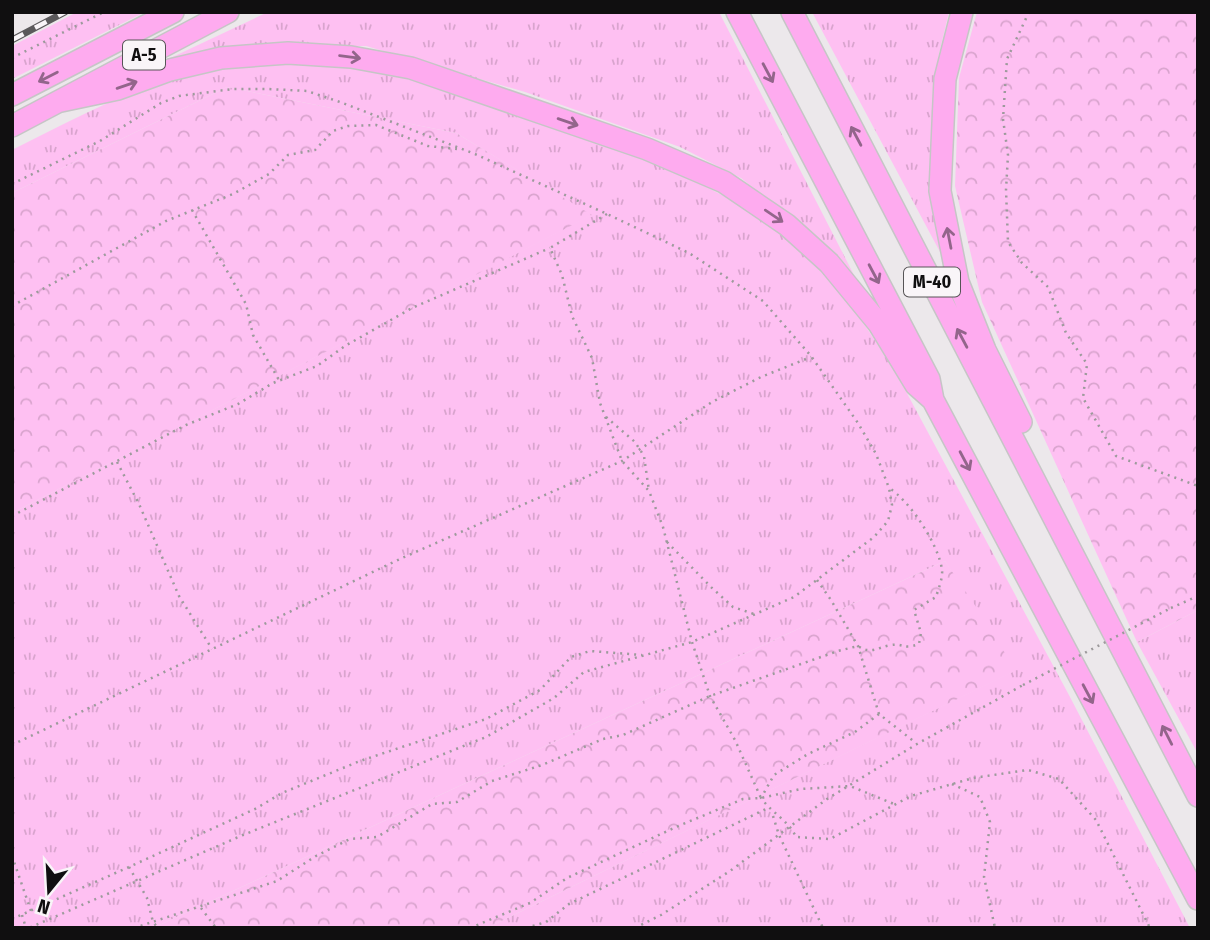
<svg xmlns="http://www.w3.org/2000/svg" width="1210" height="940" viewBox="0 0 1210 940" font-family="'Fira Sans Condensed',sans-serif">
	<defs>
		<pattern id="grass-tufts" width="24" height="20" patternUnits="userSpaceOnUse" patternTransform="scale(1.75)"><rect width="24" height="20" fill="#fec0f2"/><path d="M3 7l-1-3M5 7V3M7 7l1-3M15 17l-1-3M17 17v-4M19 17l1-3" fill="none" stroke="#d9a4ce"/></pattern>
		<pattern id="forest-crowns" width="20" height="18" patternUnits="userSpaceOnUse" patternTransform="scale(1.75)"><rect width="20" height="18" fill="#fec0f2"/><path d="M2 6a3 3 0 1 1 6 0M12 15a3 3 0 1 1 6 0" fill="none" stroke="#d9a4ce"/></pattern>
	</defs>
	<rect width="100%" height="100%" fill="#ece8eb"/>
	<path fill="url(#grass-tufts)" d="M77,12H145L12,79V46Z
		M268,12H719L854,275L813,237L741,178L680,147L525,92L366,46L216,48L130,77Z
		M812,12H949L938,58L929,172L940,252Z
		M295,63C317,65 341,65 363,69C432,81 499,109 565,132C640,158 716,183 780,232C832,273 869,328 902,384L1070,697L1190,928H487L1014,671L945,561L153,928H12V513L591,215L456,133L227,87L12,193V150C62,125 113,97 166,81C208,69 251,65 295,63Z
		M1198,610V754L1137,642Z"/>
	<path fill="url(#forest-crowns)" d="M977,12H1198V610L1137,642L982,302L955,186L959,78Z
		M227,87L456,133L592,215L12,513V193Z
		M945,561L993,632L1015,671L487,928H153Z"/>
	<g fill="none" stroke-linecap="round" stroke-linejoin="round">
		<g stroke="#c6c5c6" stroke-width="24">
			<path id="motorway" d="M737,12L929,379L933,400L1198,899
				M792,12L1198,796
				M962,12L945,79L940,191L958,282L985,350L1021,422
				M12,95L173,12
				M61,101L118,89L170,70L221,58L288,53L351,57L411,68L647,149L724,182L787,225L829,263L879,324L916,385L933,400
				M12,126L228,12"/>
		</g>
		<path stroke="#9d9a9c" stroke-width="2.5" stroke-dasharray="2 5" stroke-linecap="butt" d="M1029,12L1007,59L1003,119L1008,155L1006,190L1008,242L1022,263L1048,287L1066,333L1087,364L1083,398L1116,456L1198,486
			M12,58L104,12
			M12,184L100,141L161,103L179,96L233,89H269L307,91L340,102L475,154L607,214L689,253L763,301L811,356L858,423L876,454L889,488L892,505L888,521L874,537L794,597L692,642L584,672L554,698L486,737L243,835L29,928
			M192,210L246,304L253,335L279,380
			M607,214L550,248L562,275L572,316L592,358L600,403L622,461L649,491L663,527L692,642L710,696L735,740L761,798
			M12,306L166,221L233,194L269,174L288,155L315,150L333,131L348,126L376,125L428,146L457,149
			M606,417L635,442L644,456L649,491
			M117,462L139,504L179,596L212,649
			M12,516L186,425L238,404L273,383L317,366L345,346L412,308L550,248
			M667,542L712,588L733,607L754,614
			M817,580L831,600L858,646L879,714L916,743
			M1171,608L1198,596
			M879,714L855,732L808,754L774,775L761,798C772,813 789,821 796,837L830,839L911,796L973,778L1028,770L1059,779L1096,820L1150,928
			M12,745L402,558L622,461L712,402L761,377L811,357
			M952,784L980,797L990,822L984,877L995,928
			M773,816L779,835L823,928
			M12,856L31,911
			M129,867L147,898L153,922L158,928
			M201,908L216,928
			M22,915L26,928
			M12,919L129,867L255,809L282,793L360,761L486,719L540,690L571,657L590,651L642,655
			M134,928L277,881L316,856L350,839L377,837L432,804L457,802L492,781L542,765L603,739L623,735L710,696L838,651L858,646C871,655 878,647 891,645C903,643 903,650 919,644L921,633L914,610L936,597C938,590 943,578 942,570C939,545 910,501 889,488
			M470,928L530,903L567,878L676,827L743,799L761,798L801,789L850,786L894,804
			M526,928L546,922L569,904L768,808
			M635,928L661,915L730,871L827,799L917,744L1023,685"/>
		<use href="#motorway" stroke="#feabef" stroke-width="21"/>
		<g stroke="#5b595b" stroke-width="7">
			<path id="rail" d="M12,40L65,12"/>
		</g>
		<use href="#rail" stroke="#f9f5f8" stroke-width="4.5" stroke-dasharray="13" stroke-linecap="butt"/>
		<path stroke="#9d9a9c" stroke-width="2.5" stroke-dasharray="2 5" stroke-linecap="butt" d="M1023,685L1171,608"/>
	</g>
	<defs><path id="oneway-shaft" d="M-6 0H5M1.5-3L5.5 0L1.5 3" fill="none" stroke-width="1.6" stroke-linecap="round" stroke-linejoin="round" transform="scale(1.75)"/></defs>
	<g stroke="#93658b">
		<use href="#oneway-shaft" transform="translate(350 57) rotate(7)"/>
		<use href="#oneway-shaft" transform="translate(768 73) rotate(62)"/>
		<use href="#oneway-shaft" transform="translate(48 77) rotate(153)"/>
		<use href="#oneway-shaft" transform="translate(127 85) rotate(-19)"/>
		<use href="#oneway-shaft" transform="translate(568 122) rotate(19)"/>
		<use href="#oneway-shaft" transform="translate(856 136) rotate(-118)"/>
		<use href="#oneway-shaft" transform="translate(774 216) rotate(34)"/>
		<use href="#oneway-shaft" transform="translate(949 238) rotate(-101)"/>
		<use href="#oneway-shaft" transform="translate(874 274) rotate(62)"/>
		<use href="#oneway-shaft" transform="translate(962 338) rotate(-118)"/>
		<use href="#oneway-shaft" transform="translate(965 461) rotate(62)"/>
		<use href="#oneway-shaft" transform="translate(1088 694) rotate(62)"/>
		<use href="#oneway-shaft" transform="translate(1167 735) rotate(-117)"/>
	</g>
	<g text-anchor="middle" stroke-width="7" stroke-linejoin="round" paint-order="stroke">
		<g fill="#f9f5f8" stroke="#565456" stroke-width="2">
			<rect x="123" y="40.5" width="42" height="29" rx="5"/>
			<rect x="904" y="267.5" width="56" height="29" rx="5"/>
		</g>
		<g font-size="18" font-weight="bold" fill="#100f10">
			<text x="144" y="61">A-5</text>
			<text x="932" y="288">M-40</text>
		</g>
	</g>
	<rect width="1210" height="940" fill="none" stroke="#100f10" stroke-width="28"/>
	<g transform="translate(49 891) rotate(198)" stroke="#f9f5f8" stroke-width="5" paint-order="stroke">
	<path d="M0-5L12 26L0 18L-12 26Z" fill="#100f10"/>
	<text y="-10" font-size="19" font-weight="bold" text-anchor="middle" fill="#100f10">N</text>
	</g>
</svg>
